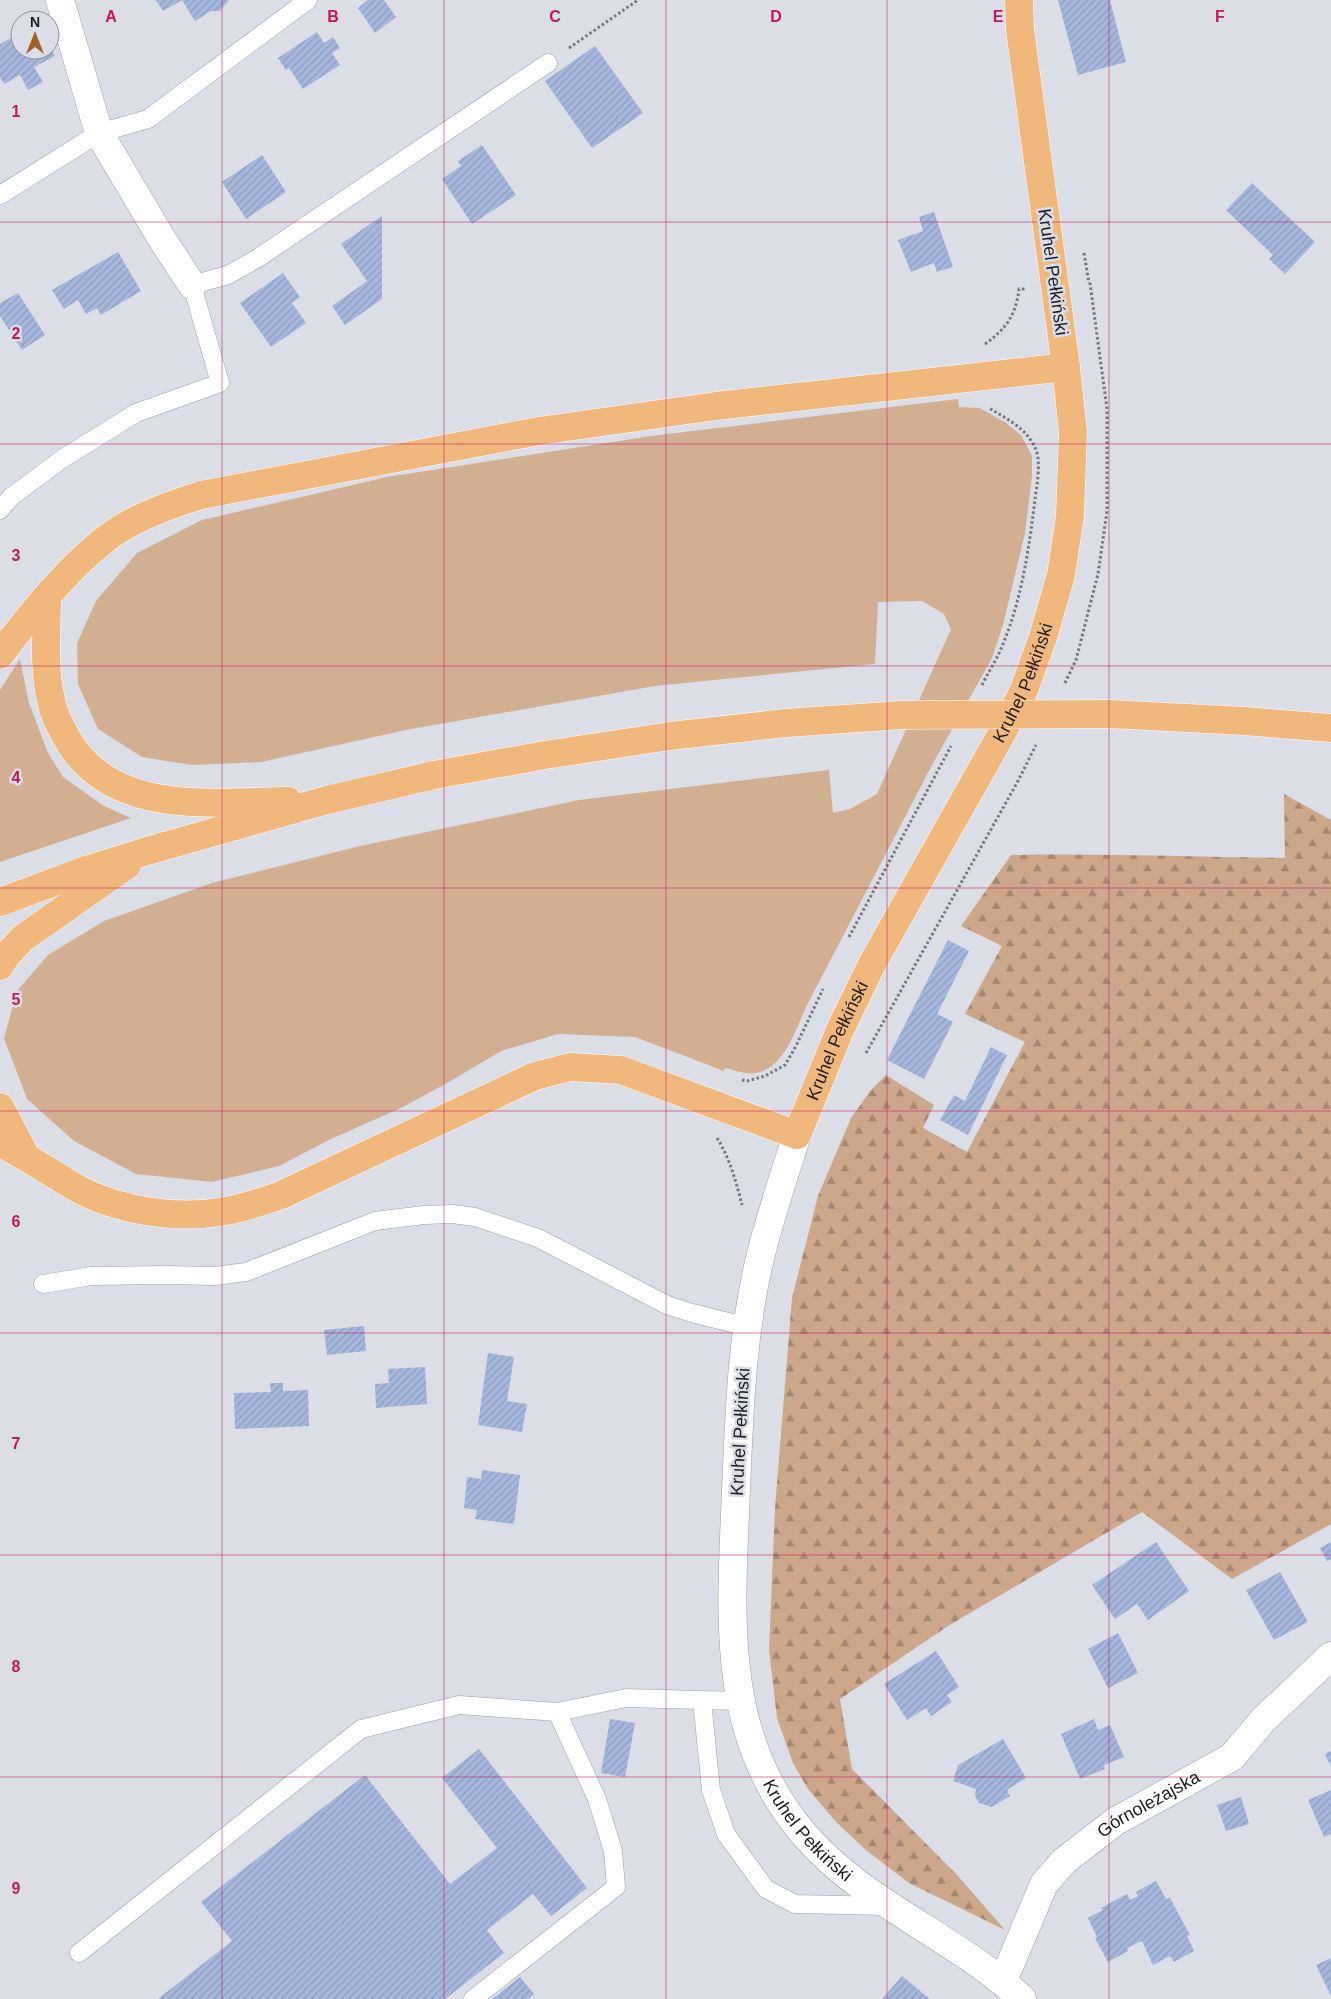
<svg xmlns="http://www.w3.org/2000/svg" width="1331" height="1999" viewBox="0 0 1331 1999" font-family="Arial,sans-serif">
	<defs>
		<pattern id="forest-firs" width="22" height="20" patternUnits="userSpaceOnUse" patternTransform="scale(1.25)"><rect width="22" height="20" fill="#cca78a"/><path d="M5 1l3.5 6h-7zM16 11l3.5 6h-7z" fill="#a58770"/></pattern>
		<pattern id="building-hatch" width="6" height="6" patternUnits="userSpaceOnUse" patternTransform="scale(1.25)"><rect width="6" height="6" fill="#a5b7dd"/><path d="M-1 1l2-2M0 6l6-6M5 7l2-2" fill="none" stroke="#8d9dbd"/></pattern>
	</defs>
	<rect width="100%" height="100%" fill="#dbdee6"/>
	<path fill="#d3af92" d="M958,399L959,407L980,408L1006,423L1021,435L1032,456V477L1025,533L1003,625L992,658L931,767L806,1007C795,1031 785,1067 756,1073C746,1075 735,1070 725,1068L724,1071L635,1037L558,1034L501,1051L449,1082L401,1108L331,1139L279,1166L212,1182L136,1174L74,1141L27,1099L4,1038L17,991L48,955L104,921L212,883L360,846L579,800L829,770L833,813L850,809L877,794L951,629L944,614L922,601L878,602L875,664L655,686L406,730L261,762L192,765L142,757L98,729L78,684L77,643L96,601L137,553L202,520L387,477L651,436Z
		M20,659L29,703L48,753L63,777L104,806L131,818L0,862V690Z"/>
	<path fill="url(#forest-firs)" d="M1284,794L1331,820V1524L1232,1579L1142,1512L948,1626L840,1699L852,1769L958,1876L1005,1930L909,1883L866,1850L836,1822L808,1789L793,1763L777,1718L769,1650L775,1508L792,1298L818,1196L851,1118L871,1090L886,1075L934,1105L923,1128L967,1152L1025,1042L965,1014L1002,946L961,926L1011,855C1102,853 1194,857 1285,858Z"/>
	<path fill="url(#building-hatch)" d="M156,0H229L220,11H211L195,21L182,0L163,11Z
		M368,0H384L396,17L375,33L358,8Z
		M1058,0H1110L1126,62L1078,75Z
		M317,32L324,43L333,37L340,48L332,53L340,65L303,89L289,68L286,70L278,58Z
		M20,33V50H50V46L55,56L34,67L43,82L28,90L20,75L4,84L0,77V44Z
		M595,46L643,113L592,148L545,81Z
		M482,145L516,195L472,224L442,179L461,166L458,161Z
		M262,155L286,192L246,219L222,182Z
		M1252,183L1315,242L1285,274L1269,259L1273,255L1226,210Z
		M934,212L953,267L937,272L934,263L911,272L898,240L923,231L919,217Z
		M382,216V299L345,325L332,306L367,281L341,244Z
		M118,252L141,291L101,315L97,308L86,314L78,300L64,309L52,290Z
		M283,273L300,297L292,303L306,323L271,347L240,303Z
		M18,293L45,335L22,350L0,316V303Z
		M948,940L969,951L937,1014L953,1022L924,1079L887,1060Z
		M991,1047L1007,1055L968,1135L940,1120L954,1095L965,1101Z
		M364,1326L366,1351L327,1355L324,1330Z
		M488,1353L514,1357L507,1401L527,1404L522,1432L478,1425Z
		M425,1367L427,1404L376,1408L375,1384L389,1383L388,1369Z
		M270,1383H283V1391L308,1390L309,1426L235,1429L234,1393L271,1392Z
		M482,1470L520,1475L514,1524L475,1519L477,1510L464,1508L467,1477L481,1479Z
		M1156,1542L1189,1591L1148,1620L1137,1604L1115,1619L1092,1585Z
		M1331,1542V1559L1327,1561L1320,1548Z
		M1280,1572L1308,1622L1274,1640L1246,1590Z
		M1118,1633L1138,1673L1108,1688L1088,1649Z
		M936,1651L959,1687L947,1695L952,1702L931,1716L926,1708L907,1720L884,1684Z
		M610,1719L635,1723L625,1777L601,1773Z
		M1094,1719L1098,1730L1110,1725L1124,1757L1104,1765L1105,1769L1080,1779L1061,1734Z
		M1003,1739L1026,1778L1007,1790L1010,1796L992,1807L979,1803L975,1796L976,1789L953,1781L958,1765Z
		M479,1749L587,1888L551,1916L533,1894L487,1930L504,1953L445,1999H158L232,1941L201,1902L365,1775L450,1884L497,1848L442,1778Z
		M1331,1751V1767L1325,1754Z
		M1331,1790V1834L1324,1837L1308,1800Z
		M1241,1797L1249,1824L1226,1831L1217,1805Z
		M1156,1881L1166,1899L1170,1898L1190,1935L1187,1936L1194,1951L1174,1962L1170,1956L1153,1965L1142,1941L1127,1948L1128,1951L1108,1962L1095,1938L1097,1937L1088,1918L1103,1910L1101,1908L1127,1894L1130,1900L1138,1896L1136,1892Z
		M1331,1958V1996L1316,1965Z
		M902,1976L930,1999H882Z
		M520,1977L534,1994L528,1999H492Z"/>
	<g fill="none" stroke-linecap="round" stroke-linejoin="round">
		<g stroke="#9b9ea5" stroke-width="19">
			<path id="lane" d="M0,195L99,133L148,119L308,0
				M0,510L11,497L62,459L136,413L220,383L192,285L228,275L258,258L548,63
				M43,1284L91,1276L165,1275L215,1276L246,1272L375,1221L424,1215L452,1214L475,1217L538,1238L667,1305L692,1313L748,1327
				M741,1701L702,1700L711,1790L726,1834L766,1889L795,1904L888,1906
				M79,1953L361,1729L459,1705L557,1712L626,1698L702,1700
				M473,1999L616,1887L613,1851L597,1799L557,1712"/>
		</g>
		<g stroke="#9b9ea5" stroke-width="29">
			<g id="street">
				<path d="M60,0L99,133L165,244L192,285"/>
				<path id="s1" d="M1003,1981L1044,1884L1064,1861L1116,1821L1232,1757L1264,1719L1331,1656"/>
			</g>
		</g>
		<g stroke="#9b9ea5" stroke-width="29">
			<g id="secondary">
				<path id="s2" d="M797,1135C785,1173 772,1211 762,1250C740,1336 739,1425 735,1514C730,1628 724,1740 803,1833C863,1904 955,1936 1022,1999"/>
			</g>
		</g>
		<g stroke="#fff" stroke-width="29">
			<g id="primary">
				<path d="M47,598C47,631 43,667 51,700C53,713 59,724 65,735C108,817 211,802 288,801"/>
				<path d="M0,655C29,616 71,564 111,535C138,516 170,505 201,495L539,431L716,406L1066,367"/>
				<path d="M1109,714L1244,721L1331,728"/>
				<path d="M0,902L89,869L147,851L327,800L434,775L545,755L670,736L786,723L902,715"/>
				<path d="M0,966L6,956L23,938L127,865"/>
				<path d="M0,1107L25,1155"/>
				<path id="s3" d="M0,1143C29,1157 54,1176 82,1191C122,1211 176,1219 220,1212C241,1209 260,1202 279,1196L535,1076L570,1067L621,1070L797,1135L840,1030L872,964L1001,735L1024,690L1043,637L1061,575L1070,516L1073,432L1066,367L1020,30L1019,0"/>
			</g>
		</g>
		<path stroke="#75777c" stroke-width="3" stroke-dasharray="2.5 2.5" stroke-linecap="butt" d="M569,48L638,0
			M1084,253L1089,283
			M985,344C1006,329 1016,315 1019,289H1025
			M1065,683L1076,660L1098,574L1107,511V409L1090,283
			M982,685C988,673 995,662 1000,651C1021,604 1029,550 1035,499C1037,486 1041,462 1036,450C1028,429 1007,419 989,408
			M849,937L951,746
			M866,1053L1018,781L1036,745
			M742,1080L747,1081L765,1076L785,1065L796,1046L823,989
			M717,1138C730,1159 736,1181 742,1205"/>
		<use href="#lane" stroke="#fff" stroke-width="18"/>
		<use href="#street" stroke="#fff" stroke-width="28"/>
		<use href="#secondary" stroke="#fff" stroke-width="28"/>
		<use href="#primary" stroke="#f0b87d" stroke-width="28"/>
		<g stroke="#fff" stroke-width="29" stroke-linecap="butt">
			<path id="primary-bridge" d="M902,715L1109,714"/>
		</g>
		<use href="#primary-bridge" stroke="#f0b87d" stroke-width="28"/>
	</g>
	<path fill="none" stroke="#c2185b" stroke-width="1" stroke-opacity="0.55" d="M222,0V1999M444,0V1999M666,0V1999M887,0V1999M1109,0V1999M0,222H1331M0,444H1331M0,666H1331M0,888H1331M0,1111H1331M0,1333H1331M0,1555H1331M0,1777H1331"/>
	<g text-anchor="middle" stroke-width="5" stroke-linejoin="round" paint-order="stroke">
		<g font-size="18" fill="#1c1d20" stroke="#dbdee6">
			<text transform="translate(1053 272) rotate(82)" y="6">Kruhel Pełkiński</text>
			<text dy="6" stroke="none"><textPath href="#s3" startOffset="1362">Kruhel Pełkiński</textPath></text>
			<text dy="6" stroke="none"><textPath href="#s3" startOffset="958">Kruhel Pełkiński</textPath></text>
			<text transform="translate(740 1432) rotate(-87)" y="6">Kruhel Pełkiński</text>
			<text dy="6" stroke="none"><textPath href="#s1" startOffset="238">Górnoleżajska</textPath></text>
			<text dy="6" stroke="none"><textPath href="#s2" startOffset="722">Kruhel Pełkiński</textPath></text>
		</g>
	</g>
	<g font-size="16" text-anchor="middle" font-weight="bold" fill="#c2185b" stroke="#dbdee6" stroke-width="5" stroke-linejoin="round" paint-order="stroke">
		<text x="111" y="22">A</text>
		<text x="333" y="22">B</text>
		<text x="555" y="22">C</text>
		<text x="776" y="22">D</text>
		<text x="998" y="22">E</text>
		<text x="1220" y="22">F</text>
		<text x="16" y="117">1</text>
		<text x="16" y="339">2</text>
		<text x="16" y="561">3</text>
		<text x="16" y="783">4</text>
		<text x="16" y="1005">5</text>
		<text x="16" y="1227">6</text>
		<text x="16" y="1449">7</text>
		<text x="16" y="1672">8</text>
		<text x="16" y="1894">9</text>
	</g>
	<g transform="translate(35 35)"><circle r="24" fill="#dbdee6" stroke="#8f9197"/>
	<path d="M0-4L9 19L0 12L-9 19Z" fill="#9e6025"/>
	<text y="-8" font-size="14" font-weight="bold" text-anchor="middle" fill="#1c1d20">N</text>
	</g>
</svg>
